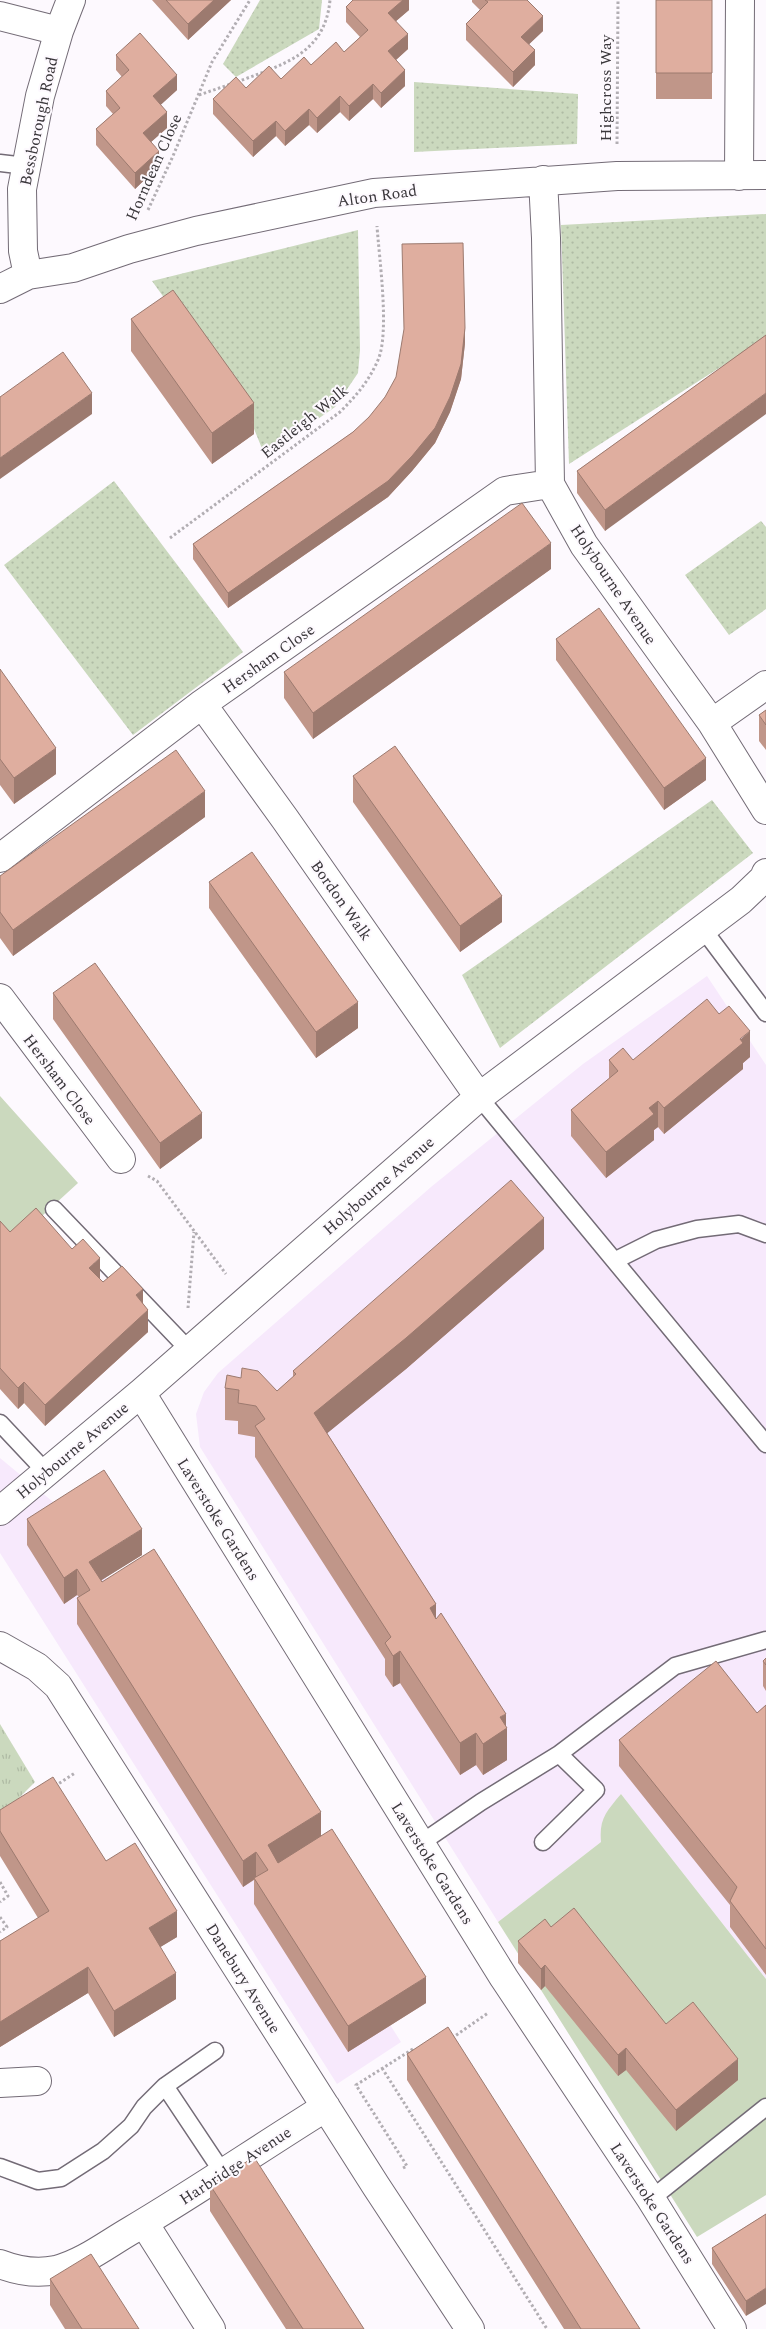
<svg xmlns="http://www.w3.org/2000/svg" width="766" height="2329" viewBox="0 0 766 2329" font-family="Spectral,serif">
	<defs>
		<pattern id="grass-tufts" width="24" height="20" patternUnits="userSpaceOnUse" patternTransform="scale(1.25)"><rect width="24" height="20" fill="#cbd9be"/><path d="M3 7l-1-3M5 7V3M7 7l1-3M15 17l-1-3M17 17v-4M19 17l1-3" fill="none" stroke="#afbba4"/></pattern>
		<pattern id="park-dots" width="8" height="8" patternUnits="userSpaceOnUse" patternTransform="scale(1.25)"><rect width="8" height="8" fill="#cbd9be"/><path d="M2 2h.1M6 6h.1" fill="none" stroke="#afbba4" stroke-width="1.8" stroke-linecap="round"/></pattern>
	</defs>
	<rect width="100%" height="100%" fill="#fdf9fe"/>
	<path fill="#f7e9fc" d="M707,976L766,1065V1979L621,1794L601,1842L498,1922L200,1447L196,1414L204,1392L218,1373L431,1187L583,1064Z
		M0,1458L64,1511L401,2042L337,2084L0,1553Z"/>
	<path fill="url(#grass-tufts)" d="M0,1724L35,1782L0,1817Z"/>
	<path fill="url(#park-dots)" d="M260,0H322L319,29L236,77L223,64Z
		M414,82L578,94L577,144L414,152Z
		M766,214V338L569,464L561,225Z
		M358,230L360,350L358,373L335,407L265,456L248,414L152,281Z
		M114,481L243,652L133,735L4,565Z
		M761,521L766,527V609L729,635L685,575Z
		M712,800L753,853L500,1048L462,975Z"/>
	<path fill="#cbd9be" d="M0,1096L78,1183L8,1247L0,1238Z
		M621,1794L766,1979V2195L697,2237L498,1922L601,1842C599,1819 606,1812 621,1794Z"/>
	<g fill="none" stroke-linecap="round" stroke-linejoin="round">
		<g stroke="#736b76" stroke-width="19">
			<path id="service" d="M0,163L26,166
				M703,929L766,1013
				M479,1097L766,1444
				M54,1209L189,1350
				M616,1260L656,1240L697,1229L739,1224L766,1234
				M0,1423L46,1472
				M559,1754L675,1666L766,1640
				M421,1843L481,1802L559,1754L596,1790L543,1842
				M165,2086L223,2173
				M0,2167L38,2181L61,2178L103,2151L131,2126L144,2107L165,2086L215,2051
				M651,2199L766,2107"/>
		</g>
		<g stroke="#736b76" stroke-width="30">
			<path id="minor" d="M0,16L59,31
				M739,176L740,0
				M543,180L546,238L550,484L584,545L712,723L766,810
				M28,275L23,251L22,189L40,96L59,31L71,0
				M0,289L28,275L73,268L129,249L196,231L374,193L617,176L766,175
				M202,704L285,819L479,1097
				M712,723L766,685
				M0,858L202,704L505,491L550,484
				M0,998L121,1159
				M141,1393L504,1978L651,2199L732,2329
				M0,1511L141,1393L479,1097L741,900L764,878L766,873
				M0,1646L37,1667L58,1686L376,2186L470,2329
				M0,2083L37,2081
				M144,2223L211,2329
				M0,2264C18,2271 37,2274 56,2270C83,2263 106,2245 130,2231C196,2192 260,2148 326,2107"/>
		</g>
		<path stroke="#b2aeb3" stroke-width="3" stroke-dasharray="2.5 2.5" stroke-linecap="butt" d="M237,82C281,65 325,55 330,0
			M199,95L231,84
			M617,144L618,0
			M148,210L173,156L212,62L250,0
			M170,538L340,412C356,396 369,381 378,360C390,333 379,257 377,226
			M148,1176L157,1181L226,1274
			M188,1308L194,1232
			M55,1786L75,1773
			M0,1882L8,1896L0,1902
			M0,1917L7,1927L0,1932
			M452,2038L488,2013
			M382,2068L547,2329
			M403,2168L407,2166L356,2085L413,2049L416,2053"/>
		<use href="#service" stroke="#fff" stroke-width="16"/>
		<use href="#minor" stroke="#fff" stroke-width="28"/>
	</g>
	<path fill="#c09689" d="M152,0H231L188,40Z
		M409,0V10L396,21L408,49L396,60L405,86L381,108L373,99L349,121L340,112L317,133L309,125L285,146L276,136L253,157L213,114V99L246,88L281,79L311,65L344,52L360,37L346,22V7Z
		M472,0H527L543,31L529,44L535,65L513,87L466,40V24L480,10L472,2Z
		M656,0H712V99H656Z
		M116,55L177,90L160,105L167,128L151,142L159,166L135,189L96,145V129L113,114L106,106V91L122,77L116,70Z
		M131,319L254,434L212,464L131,351Z
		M766,335L605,531L577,493V471Z
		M465,343L461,379L450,412L435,443L412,471L388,497L228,608L193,559V544L353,432Z
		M551,569L313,739L284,698V672Z
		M556,639L706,780L664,810L556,660Z
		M0,669L56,774L14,804L0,785Z
		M766,710V750L759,741V715Z
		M353,776L502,922L460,952L353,802Z
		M205,817L13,956L0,938V876Z
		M209,882L358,1028L316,1058L209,908Z
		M53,993L202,1138L160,1169L53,1019Z
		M719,1014L750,1057L743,1063V1069L664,1134L658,1127L654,1130V1140L606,1178L571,1136V1110L609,1079V1060H633Z
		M0,1221L10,1232L72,1249L103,1282L143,1304L148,1332L45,1426L24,1403L18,1409L0,1389Z
		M544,1249L406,1369L327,1433L436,1604V1619L506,1726L507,1760L483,1775L476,1765L460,1775L400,1683L393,1687L385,1675V1659L255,1457V1437L238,1434V1421L225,1420V1388L277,1391L293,1377V1371Z
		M27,1519L142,1555L101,1580L321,1836L426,2003L348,2052L254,1904V1880L243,1887L77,1624V1598L79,1597L77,1595L64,1604L27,1545Z
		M766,1658V1691L763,1686V1661Z
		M766,1705V1975L730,1927V1905L619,1766V1740L757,1713Z
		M0,1810L106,1861L177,1937L160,1947L176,1999L114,2037L88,1993L0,2047V1941L38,1918L0,1856Z
		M551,1927L666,2024L738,2080L676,2131L626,2070L618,2076L545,1986L541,1990L518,1963V1941Z
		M407,2054L640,2329H564L407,2080Z
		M210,2185L364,2329H286L210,2211Z
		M766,2214L746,2316L712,2264V2248Z
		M50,2279L139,2329H65L50,2305Z"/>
	<path fill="#9c7a6f" d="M214,0H231L188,40V24Z
		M403,0H409V10L388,28V13Z
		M543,16V31L521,52V37Z
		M408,34V49L388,67V51Z
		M535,50V65L513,87V72Z
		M405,70V86L381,108V93Z
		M177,75V90L153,112V96Z
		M373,84V99L349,121V106Z
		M340,96V112L317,133V118Z
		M309,109V125L285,146V131Z
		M167,112V128L143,149V133Z
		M276,121V136L253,157V141Z
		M159,151V166L135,189V173Z
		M465,328V343L461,379L450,412L435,443L412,471L388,497L228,608V593Z
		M92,393V414L0,479V458Z
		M766,393V414L605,531V510Z
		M254,403V434L212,464V433Z
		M551,543V569L313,739V713Z
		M56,748V774L14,804V778Z
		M706,758V780L664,810V788Z
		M205,791V817L13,956V930Z
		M502,896V922L460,952V926Z
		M358,1002V1028L316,1058V1032Z
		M750,1031V1057L743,1063V1069L664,1134V1108Z
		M658,1101V1127L654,1130V1140L606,1178V1152L649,1108Z
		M202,1113V1138L160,1169V1143Z
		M544,1218V1249L406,1369L314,1444V1413Z
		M100,1258V1280L89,1268Z
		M143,1289V1310L136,1295Z
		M148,1310V1332L45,1426V1405Z
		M24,1382V1403L18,1409V1388Z
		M142,1529V1555L89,1588V1562Z
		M77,1569V1595L64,1604V1578Z
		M436,1604V1635L430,1608Z
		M400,1651V1683L393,1687V1656Z
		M506,1714V1729L507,1728V1760L483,1775V1744L500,1717Z
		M476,1733V1765L460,1775V1743Z
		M321,1812V1838L268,1871V1845Z
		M256,1852V1878L243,1887V1861Z
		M177,1911V1937L149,1954V1928Z
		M545,1965V1986L541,1990V1969Z
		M88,1967V1993L0,2047V2022Z
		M176,1973V1999L114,2037V2011Z
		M426,1977V2003L348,2052V2026Z
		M626,2048V2070L618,2076V2055Z
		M738,2059V2080L676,2131V2110Z
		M766,2288V2304L746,2316V2301Z"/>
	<path fill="#dfae9f" stroke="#9c7a6f" d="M166,0H214L188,24Z
		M353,0H403L388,13L408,34L388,51L405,70L381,93L373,84L349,106L340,96L317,118L309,109L285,131L276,121L253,141L213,99L236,77L246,88L269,66L281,79L304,57L311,65L336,42L344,52L368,30L346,7Z
		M485,0H527L543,16L521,37L535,50L513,72L466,24L488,2Z
		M656,0H712V73H656Z
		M140,33L177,75L153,96L167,112L143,133L159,151L135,173L96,129L120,108L106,91L129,70L116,55Z
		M463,243L465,328L461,364L450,397L435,428L412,456L388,481L228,593L193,544L353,432L369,417L385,397L396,377L404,329L402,244Z
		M173,290L254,403L212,433L131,319Z
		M766,335V393L605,510L577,471Z
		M63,352L92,393L0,458V397Z
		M522,503L551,543L313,713L284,672Z
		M599,608L706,758L664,788L556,639Z
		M0,669L56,748L14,778L0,759Z
		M766,710V725L759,715Z
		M395,746L502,896L460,926L353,776Z
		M176,750L205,791L13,930L0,912V876Z
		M252,852L358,1002L316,1032L209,882Z
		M95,963L202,1113L160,1143L53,993Z
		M707,999L719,1014L729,1006L750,1031L740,1039L743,1043L664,1108L658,1101L649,1108L654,1114L606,1152L571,1110L618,1071L609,1060L623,1048L633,1060Z
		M511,1180L544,1218L406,1338L314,1413L436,1604L430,1608L436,1619L441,1613L506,1714L500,1717L507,1728L483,1744L476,1733L460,1743L400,1651L393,1656L385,1643L391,1637L255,1426L265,1419L256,1406L238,1403L239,1390L225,1388L227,1375L241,1378L242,1368L258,1371L277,1391L296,1374L293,1371Z
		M36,1208L72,1249L83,1239L100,1258L89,1268L103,1282L122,1266L143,1289L136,1295L148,1310L45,1405L24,1382L18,1388L0,1368V1221L10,1232Z
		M104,1470L142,1529L89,1562L102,1582L154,1549L321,1812L268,1845L278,1863L332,1829L426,1977L348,2026L254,1878L268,1870L256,1852L243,1861L77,1598L90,1590L77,1569L64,1578L27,1519Z
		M766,1658V1665L763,1661Z
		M716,1661L757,1713L766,1705V1949L730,1901L737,1887L619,1740Z
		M53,1777L106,1861L135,1843L177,1911L149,1928L176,1973L114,2011L88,1967L0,2022V1941L49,1911L0,1831V1810Z
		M574,1908L666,2024L693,2002L738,2059L676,2110L626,2048L618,2055L545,1965L541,1969L518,1941L545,1919L551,1927Z
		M448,2027L640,2329H581L407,2054Z
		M254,2157L364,2329H303L210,2185Z
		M766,2214V2288L746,2301L712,2248Z
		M91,2254L139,2329H82L50,2279Z"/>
	<g text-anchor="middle" stroke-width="4" stroke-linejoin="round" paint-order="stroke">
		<g font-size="16" fill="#3a373b" stroke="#fdf9fe">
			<text transform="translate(605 88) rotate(-90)" y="6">Highcross Way</text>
			<text transform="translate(38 121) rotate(-78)" y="6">Bessborough Road</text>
			<text transform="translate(153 167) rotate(-66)" y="6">Horndean Close</text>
			<text transform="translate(377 195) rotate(-8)" y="6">Alton Road</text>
			<text transform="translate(304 421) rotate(-39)" y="6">Eastleigh Walk</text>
			<text transform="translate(614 584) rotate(56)" y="6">Holybourne Avenue</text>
			<text transform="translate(268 658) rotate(-35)" y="6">Hersham Close</text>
			<text transform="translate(342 900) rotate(55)" y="6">Bordon Walk</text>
			<text transform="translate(60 1079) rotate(53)" y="6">Hersham Close</text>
			<text transform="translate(378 1185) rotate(-41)" y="6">Holybourne Avenue</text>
			<text transform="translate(72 1450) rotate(-40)" y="6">Holybourne Avenue</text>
			<text transform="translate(219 1519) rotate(58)" y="6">Laverstoke Gardens</text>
			<text transform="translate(433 1863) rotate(58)" y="6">Laverstoke Gardens</text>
			<text transform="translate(244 1978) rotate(58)" y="6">Danebury Avenue</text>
			<text transform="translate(235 2165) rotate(-33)" y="6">Harbridge Avenue</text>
			<text transform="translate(653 2203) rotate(57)" y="6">Laverstoke Gardens</text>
		</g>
	</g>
</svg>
